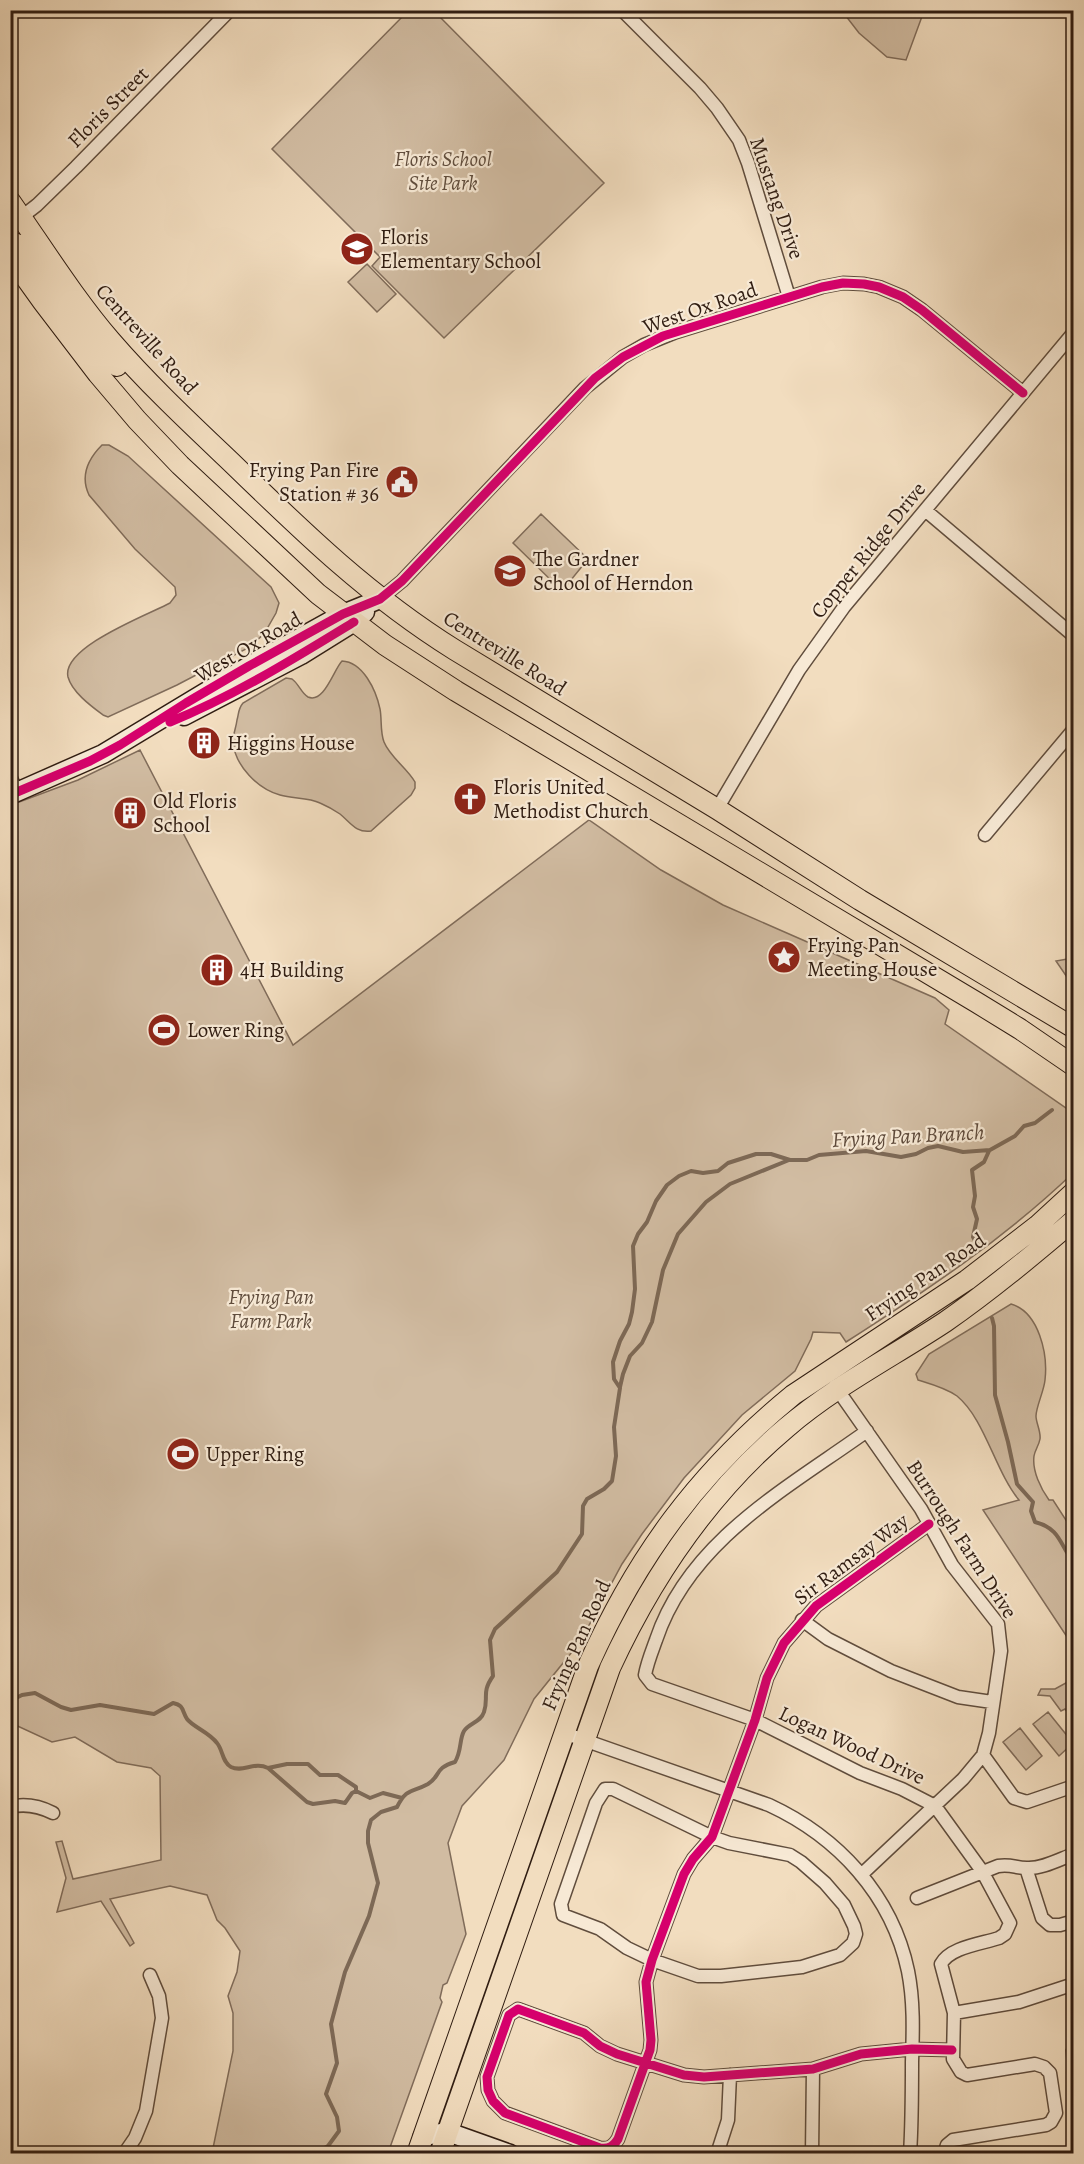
<svg xmlns="http://www.w3.org/2000/svg" width="1084" height="2164" viewBox="0 0 1084 2164" font-family="Alegreya,serif">
	<rect width="100%" height="100%" fill="#f2ddbf"/>
	<filter id="stains"><feTurbulence type="fractalNoise" baseFrequency=".00333" numOctaves="4"/><feColorMatrix values="0 0 0 0 .2 0 0 0 0 .09 0 0 0 0 .02 0 0 0 .5 -.17"/></filter>
	<radialGradient id="worn" r=".72"><stop offset=".6" stop-color="#630" stop-opacity="0"/><stop offset="1" stop-color="#630" stop-opacity=".3"/></radialGradient>
	<path fill="#d1bca2" stroke="#806c5a" stroke-width="1.5" d="M408,11H434L604,183L444,338L372,266L380,257L272,149Z
		M842,11H924L906,60L887,57L859,33Z
		M367,264L396,294L377,312L348,282Z
		M102,445H109L128,456L271,587L279,603L276,613L264,634L248,648L177,685L108,717L103,715C91,706 72,692 68,677C61,647 150,614 170,603L176,595L175,587L135,549L89,495C80,476 88,459 102,445Z
		M541,514L588,559L562,591L513,543Z
		M342,661C363,662 376,690 380,709C382,719 380,732 384,742C390,757 407,768 415,782V788L411,795L371,831C356,833 351,823 340,814C334,810 327,806 320,803C308,797 293,799 280,795C258,789 235,766 233,742C233,734 236,728 237,720C239,713 238,709 243,703L286,678L292,679C299,684 301,693 308,697C324,704 334,669 342,661Z
		M140,750L293,1045L589,820L661,870L723,905L935,998L949,1010L945,1024L1073,1113V1173C1004,1239 926,1291 846,1342L840,1333L813,1332L811,1339L795,1371L742,1415L684,1478L642,1534L622,1564L580,1642L534,1699L504,1760L462,1806L448,1843L466,1934L447,1983L443,1985L440,1998L442,2002L388,2153H212L233,2051V2013L228,1996L237,1972L240,1951L225,1928L217,1920L207,1895L170,1886L110,1899L134,1943L130,1946L101,1901L57,1912L66,1878L56,1842L62,1841L73,1879L161,1860L160,1776L151,1768L117,1762L75,1737L52,1742L11,1723V805L78,780Z
		M1073,958H1074L1073,986L1056,961Z
		M1011,1304C1039,1312 1048,1354 1045,1380C1044,1391 1036,1407 1036,1416C1036,1423 1041,1431 1040,1439C1039,1445 1035,1450 1034,1456C1032,1471 1041,1489 1049,1500H1053L1073,1531V1646L983,1510L1019,1500C995,1471 985,1419 957,1396C946,1388 931,1384 918,1380L916,1374L929,1354Z
		M1073,1679V1719L1065,1709L1061,1711L1050,1696L1038,1695L1041,1689H1055Z
		M1048,1712L1073,1743L1059,1756L1033,1724Z
		M1020,1728L1042,1756L1026,1770L1003,1742Z
		M1073,2033V2134L1066,2050Z"/>
	<g fill="none" stroke-linecap="round" stroke-linejoin="round">
		<path stroke="#7d6956" stroke-width="4" d="M976,1250L977,1244L973,1237L977,1219L973,1207L975,1196L972,1170L984,1162L989,1151
			M992,1318L994,1326L995,1395L1008,1442L1017,1484L1033,1502L1031,1511L1035,1522C1061,1529 1059,1544 1074,1563
			M620,1387L623,1374L630,1356L642,1343L652,1322L663,1270L678,1234L706,1202L730,1184L789,1160
			M10,1701L22,1695L35,1693L61,1707L71,1710L100,1705L154,1714L173,1703C184,1705 182,1711 187,1719C193,1727 209,1732 217,1743C223,1750 222,1762 231,1767C243,1773 254,1761 268,1768L307,1802L313,1804L335,1801L345,1803L352,1793L356,1791
			M268,1768L287,1764H308L320,1775H338L356,1787V1791L370,1798L383,1793L402,1798
			M314,2154L328,2146L339,2131L337,2117L326,2094L337,2063L331,2024L345,1972L369,1916L378,1883L368,1843V1831L371,1820L381,1812L397,1807C407,1787 412,1793 428,1784C441,1776 434,1768 455,1762C462,1750 459,1740 464,1731C469,1723 481,1722 484,1712C489,1697 481,1693 493,1676L490,1640L495,1629L557,1572L582,1534L583,1506L587,1499L604,1489L612,1481L616,1456L614,1427L620,1388L614,1379L613,1362L620,1341L629,1324L632,1312L635,1289L633,1246L638,1234L647,1222L656,1201L667,1185L679,1176L691,1171L703,1173L718,1171L728,1163L756,1154H771L790,1160H807L819,1155L866,1151L901,1157L916,1154L928,1148L938,1146L963,1152L990,1150L1015,1136L1024,1126L1035,1123L1052,1110"/>
		<g stroke="#604d3d" stroke-width="15">
			<path id="street" d="M622,10L700,88L717,108L739,140L748,163L789,297
				M10,226L37,205L76,167L230,10
				M925,510L1074,636
				M380,599L402,581L585,388L623,357L644,345L676,332L822,287L843,283L864,284L879,287L903,297L922,310L1023,393
				M10,776L17,792
				M717,809L799,670L844,607L1074,332
				M985,835L1074,729
				M835,1386L921,1509L952,1565L998,1624L1001,1651L989,1733L983,1755L963,1779L861,1875
				M867,1431C786,1489 689,1541 656,1640C652,1651 647,1663 645,1675L652,1684L755,1720L860,1773L902,1789L935,1806L982,1871L1010,1923L1005,1934L999,1938C981,1944 950,1947 941,1964L954,2013L953,2059L961,2072L967,2075L1035,2064L1044,2067L1050,2073L1056,2113L1051,2122L1046,2125L953,2140L947,2145L944,2154
				M929,1524L816,1606L784,1643L767,1678L755,1720L712,1837L693,1859L684,1874L652,1960L646,1982L651,2040L650,2050L618,2139C613,2147 609,2149 600,2148L505,2113L493,2101L488,2090L487,2077L509,2015L518,2009L584,2033L600,2046L617,2054L684,2075L704,2077L813,2069L861,2054L912,2049L952,2050
				M802,1620L828,1639L891,1671L958,1697L992,1702
				M564,1733L769,1805C838,1837 892,1895 908,1971C914,2001 913,2031 912,2062C912,2092 912,2123 910,2154
				M983,1755L1014,1798L1027,1802L1074,1786
				M605,1789H613L712,1837L729,1843L790,1855L801,1862L825,1883L844,1905L854,1926L856,1934L853,1943L840,1955L802,1967L721,1976H698L652,1960L627,1948L600,1929L563,1915L561,1904L596,1803Z
				M10,1807C26,1803 39,1806 53,1813
				M1026,1868L1042,1918L1050,1925H1060L1074,1921
				M917,1898L998,1866C1012,1864 1015,1868 1027,1868C1042,1869 1060,1859 1074,1854
				M954,2013L1019,2002L1074,1984
				M124,2154L135,2138L146,2111L162,2018L159,1996L150,1975
				M717,2154L728,2120L730,2075
				M812,2154L813,2069"/>
		</g>
		<g stroke="#301d12" stroke-width="21">
			<path id="secondary" d="M184,716L301,655L354,622L365,612
				M10,795L103,754L249,666L343,614L380,599
				M423,2136L448,2132L510,2154"/>
		</g>
		<g stroke="#301d12" stroke-width="22">
			<path id="primary" d="M10,201C43,248 74,298 111,341C149,385 191,424 233,464C304,533 370,597 455,650L717,809L860,900L1074,1028
				M10,241L23,247L75,321L117,366
				M10,256L43,302L98,374L137,420L180,465L318,594L385,645L456,691L976,1002L1020,1029L1074,1066
				M417,2154L588,1666C637,1556 699,1472 793,1395L967,1280L1037,1226L1074,1192
				M440,2154L610,1668C652,1577 709,1493 786,1428C835,1386 892,1357 945,1322C990,1291 1032,1256 1074,1220"/>
		</g>
		<use href="#street" stroke="#f7e9d5" stroke-width="12"/>
		<use href="#secondary" stroke="#f7e9d5" stroke-width="18"/>
		<use href="#primary" stroke="#f2ddbf" stroke-width="20"/>
		<g stroke="#f7e9d5" stroke-width="13">
			<path id="cycleway" d="M170,722C234,696 295,658 354,622
				M10,795L90,761L120,745L186,703L249,666L343,614L380,599L402,581L595,378L623,357L663,336L822,287L843,283L864,284L879,287L903,297L922,310L1023,393
				M929,1524L816,1606L784,1643L767,1678L755,1720L712,1837L693,1859L684,1874L652,1960L646,1982L651,2040L650,2050L618,2139C613,2147 609,2149 600,2148L505,2113L493,2101L488,2090L487,2077L509,2015L518,2009L584,2033L600,2046L617,2054L684,2075L704,2077L813,2069L861,2054L912,2049L952,2050"/>
		</g>
		<use href="#cycleway" stroke="#d6006c" stroke-width="9"/>
	</g>
	<defs>
		<g id="school-disc" transform="scale(1.725)"><circle r="9.5" fill="#8f2418" stroke="#f7e9d5"/><path d="M0-5L7-2L0 1L-7-2ZM-4 1L0 2.5L4 1V4Q0 6-4 4Z" fill="#fff"/></g>
		<g id="civic-disc" transform="scale(1.725)"><circle r="9.5" fill="#8f2418" stroke="#f7e9d5"/><path d="M-.6-6.5H3V-4.5H.6V-3L4-1V1h2V6H-6V1h2V-1L-.6-3ZM-1.2 2.5V6h2.4V2.5Z" fill="#fff"/></g>
		<g id="building-disc" transform="scale(1.725)"><circle r="9.5" fill="#8f2418" stroke="#f7e9d5"/><path d="M-4-6H4V6H1V3H-1V6H-4ZM-2.5-4.3h1.7v1.8h-1.7ZM.8-4.3h1.7v1.8H.8ZM-2.5-1h1.7V.8h-1.7ZM.8-1h1.7V.8H.8Z" fill="#fff"/></g>
		<g id="church-disc" transform="scale(1.725)"><circle r="9.5" fill="#8f2418" stroke="#f7e9d5"/><path d="M-1.2-6h2.4v3.5h3.3v2.4h-3.3V6h-2.4V-.1h-3.3v-2.4h3.3Z" fill="#fff"/></g>
		<g id="sight-disc" transform="scale(1.725)"><circle r="9.5" fill="#8f2418" stroke="#f7e9d5"/><path d="M0-6L1.8-2.2L6-1.7L2.9 1.2L3.7 5.4L0 3.3L-3.7 5.4L-2.9 1.2L-6-1.7L-1.8-2.2Z" fill="#fff"/></g>
		<g id="stadium-disc" transform="scale(1.725)"><circle r="9.5" fill="#8f2418" stroke="#f7e9d5"/><path d="M0-5a6.5 5 0 1 0 0 10a6.5 5 0 1 0 0-10ZM-3.5-1.8h7v3.6h-7Z" fill="#fff"/></g>
	</defs>
	<g fill-rule="evenodd">
		<use href="#school-disc" x="357" y="249"/>
		<use href="#civic-disc" x="402" y="482"/>
		<use href="#school-disc" x="510" y="571"/>
		<use href="#building-disc" x="204" y="743"/>
		<use href="#church-disc" x="470" y="799"/>
		<use href="#building-disc" x="130" y="813"/>
		<use href="#sight-disc" x="784" y="957"/>
		<use href="#building-disc" x="217" y="970"/>
		<use href="#stadium-disc" x="164" y="1030"/>
		<use href="#stadium-disc" x="183" y="1454"/>
	</g>
	<g text-anchor="middle" stroke-width="4.5" stroke-linejoin="round" paint-order="stroke">
		<g font-size="21" fill="#301d12" stroke="#f7e9d5">
			<text transform="translate(108 107) rotate(-45)" y="7">Floris Street</text>
			<text transform="translate(777 198) rotate(71)" y="7">Mustang Drive</text>
			<text transform="translate(700 308) rotate(-19)" y="7">West Ox Road</text>
			<text transform="translate(147 339) rotate(48)" y="7">Centreville Road</text>
			<text transform="translate(868 550) rotate(-51)" y="7">Copper Ridge Drive</text>
			<text transform="translate(248 647) rotate(-30)" y="7">West Ox Road</text>
			<text transform="translate(505 653) rotate(32)" y="7">Centreville Road</text>
			<text transform="translate(925 1277) rotate(-34)" y="7">Frying Pan Road</text>
			<text transform="translate(962 1539) rotate(57)" y="7">Burrough Farm Drive</text>
			<text transform="translate(851 1559) rotate(-37)" y="7">Sir Ramsay Way</text>
			<text transform="translate(576 1645) rotate(-66)" y="7">Frying Pan Road</text>
			<text transform="translate(852 1745) rotate(25)" y="7">Logan Wood Drive</text>
		</g>
		<g font-size="21" font-style="italic" fill="#604d3d" stroke="#f7e9d5">
			<text x="443" y="166">Floris School<tspan x="443" dy="24">Site Park</tspan></text>
			<text x="271" y="1304">Frying Pan<tspan x="271" dy="24">Farm Park</tspan></text>
		</g>
		<g font-size="21" fill="#301d12" stroke="#f7e9d5" text-anchor="start">
			<text x="380" y="244">Floris<tspan x="380" dy="24">Elementary School</tspan></text>
			<text x="379" y="477" text-anchor="end">Frying Pan Fire<tspan x="379" dy="24">Station # 36</tspan></text>
			<text x="533" y="566">The Gardner<tspan x="533" dy="24">School of Herndon</tspan></text>
			<text x="227" y="750">Higgins House</text>
			<text x="493" y="794">Floris United<tspan x="493" dy="24">Methodist Church</tspan></text>
			<text x="153" y="808">Old Floris<tspan x="153" dy="24">School</tspan></text>
			<text x="807" y="952">Frying Pan<tspan x="807" dy="24">Meeting House</tspan></text>
			<text x="240" y="977">4H Building</text>
			<text x="187" y="1037">Lower Ring</text>
			<text x="206" y="1461">Upper Ring</text>
		</g>
		<g font-size="22" font-style="italic" fill="#5d493a" stroke="#f7e9d5">
			<text transform="translate(908 1135) rotate(-3)" y="8">Frying Pan Branch</text>
		</g>
	</g>
	<rect width="1084" height="2164" fill="none" stroke="#f2ddbf" stroke-width="36"/>
	<rect x="12" y="12" width="1060" height="2140" fill="none" stroke="#301d12" stroke-width="3"/>
	<rect x="18" y="18" width="1048" height="2128" fill="none" stroke="#301d12" stroke-width="1.5"/>
	<rect width="100%" height="100%" filter="url(#stains)"/>
	<rect width="100%" height="100%" fill="url(#worn)"/>
</svg>
